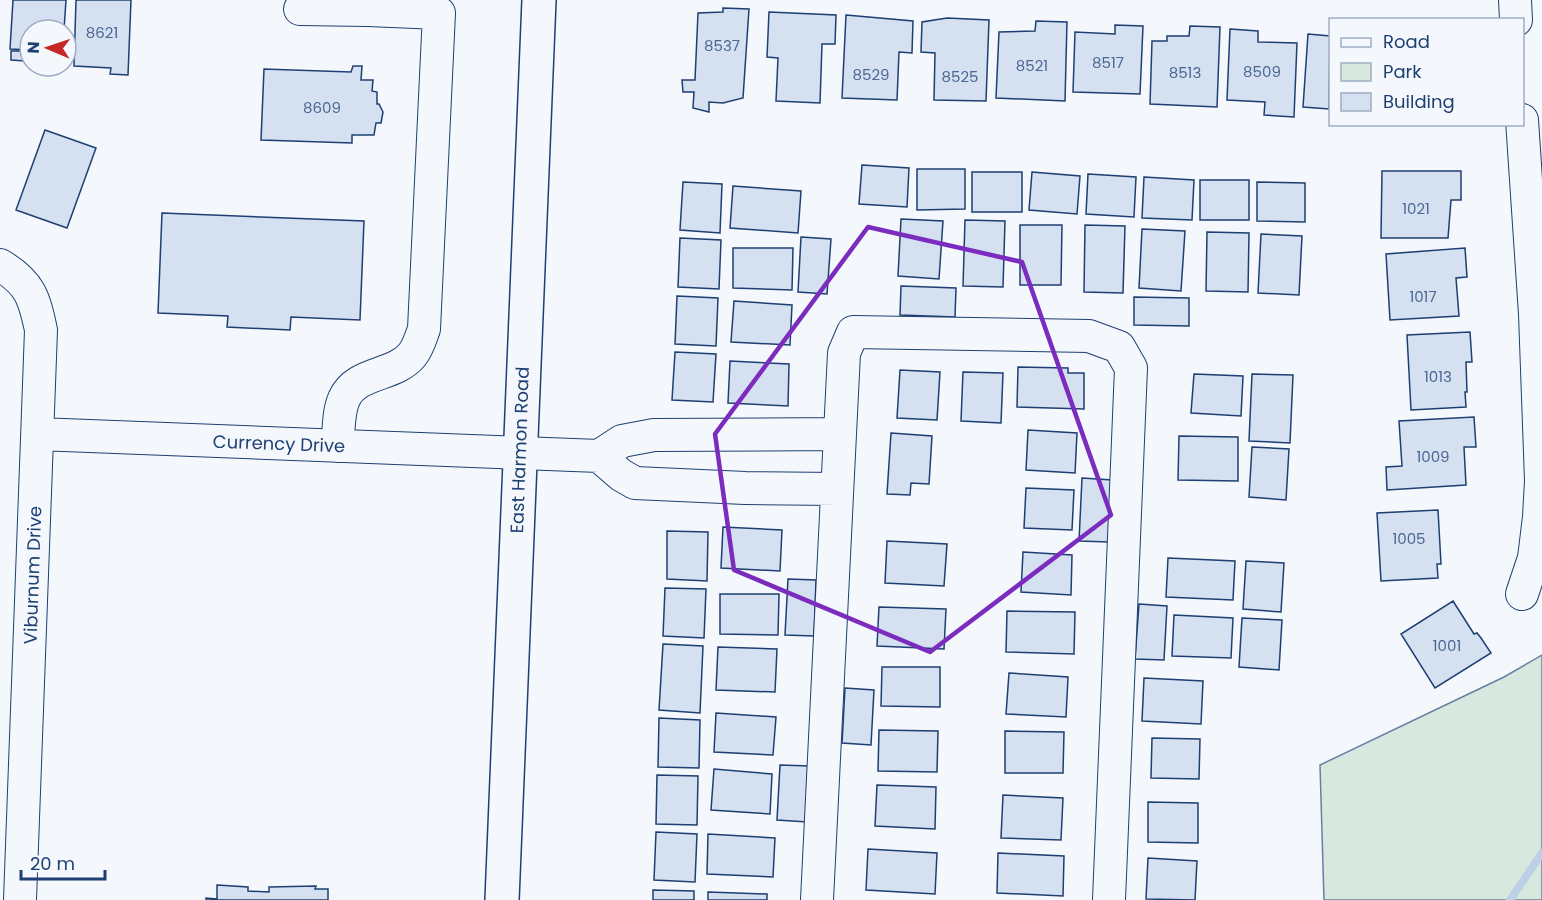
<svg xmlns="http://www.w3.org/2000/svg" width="1542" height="900" viewBox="0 0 1542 900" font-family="Poppins,sans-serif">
	<rect width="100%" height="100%" fill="#f4f7fb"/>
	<path fill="#d7e8df" stroke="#687fa3" stroke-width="1.5" d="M1542,655V900H1324L1320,765L1504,677Z"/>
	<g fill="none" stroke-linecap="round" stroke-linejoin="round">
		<path stroke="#bed0e5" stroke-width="8" d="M1510,900L1542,853"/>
	</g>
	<path fill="#d5e0f0" stroke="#1d3f73" stroke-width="1.5" d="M13,0H66L64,30H30V50L10,49Z
		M76,0H131L128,75L110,74L111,68L74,66Z
		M723,8L749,9L743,98L723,103L709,102V112L693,108L694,92H683L682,80H695L698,13L723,12Z
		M769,12L836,15L835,44H822L820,103L776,101L778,58L767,57Z
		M846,15L913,21L912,53L899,52L897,100L842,98Z
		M947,18L989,20L986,101L934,100L935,53L921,52L922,22Z
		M1036,21L1067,22L1065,101L996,98L999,32L1035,31Z
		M1115,25L1143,26L1140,94L1073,92L1075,32L1115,34Z
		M1190,26L1220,27L1217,107L1150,104L1152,41H1167V36H1189Z
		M1230,29L1258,31V42L1297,43L1294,117L1264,115L1265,102L1227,100Z
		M1308,34L1330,36L1329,109L1303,107Z
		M11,51H26L25,61L11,60Z
		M353,66H362L361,80H373L372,91L377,92V104H379L383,112L381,123H376L374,135H352V143L261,140L264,69L351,72Z
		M45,130L96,148L67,228L16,210Z
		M862,165L909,168L907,207L859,204Z
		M917,169H965V209L917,210Z
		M1382,171H1461V200H1451L1448,238H1381Z
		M972,172H1022V212H972Z
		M1032,172L1080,176L1077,214L1029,210Z
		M1088,174L1136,177L1134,217L1086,214Z
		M1144,177L1194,180L1192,220L1142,218Z
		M1200,180H1249V220H1200Z
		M683,182L722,184L720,233L680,230Z
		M1257,182L1305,183V222L1257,221Z
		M733,186L801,191L798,233L730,228Z
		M162,213L364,221L360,320L291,317L290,330L227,327L228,316L158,313Z
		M901,219L943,221L939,279L898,276Z
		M965,220L1005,221L1003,287L963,286Z
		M1020,225H1062L1061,285H1020Z
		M1085,225L1125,226L1123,293L1084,292Z
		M1142,229L1185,231L1181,291L1139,288Z
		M1207,232L1249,233L1248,292L1206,291Z
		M1261,234L1302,236L1299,295L1258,293Z
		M801,237L831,239L827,294L798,292Z
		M680,238L721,240L719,289L678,287Z
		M733,248H793L792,290L733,288Z
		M1465,248L1467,277L1456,278L1459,316L1390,320L1386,254Z
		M901,286L956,288L955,317L900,315Z
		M677,296L718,298L716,346L675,344Z
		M1134,297L1189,298V326L1134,325Z
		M734,301L792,305L790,345L731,342Z
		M1470,332L1472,362H1466L1467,392H1465L1466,407L1411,410L1407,335Z
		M675,352L716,354L713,402L672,400Z
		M730,361L789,364L788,406L728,403Z
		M1018,367L1068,368V373H1084V409L1017,407Z
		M900,370L940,372L937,420L897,418Z
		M963,372L1003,373L1001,423L961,421Z
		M1194,374L1243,376L1241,416L1191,413Z
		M1252,374L1293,375L1290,443L1249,441Z
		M1474,417L1476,447H1464L1466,485L1387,490L1386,467L1402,466L1399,421Z
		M1028,430L1077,433L1075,473L1026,470Z
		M891,433L932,436L929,484L911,483L910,495L887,494Z
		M1179,436L1238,437V481L1178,480Z
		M1252,447L1289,449L1286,500L1249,497Z
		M1082,478L1112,480L1109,542L1079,541Z
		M1026,488L1074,490L1072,530L1024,528Z
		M1438,510L1441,564H1437L1438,578L1381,581L1377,513Z
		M723,527L782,530L780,571L721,568Z
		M667,531L708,532L707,581L667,579Z
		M887,541L947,544L944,586L885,583Z
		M1023,552L1072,555L1071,595L1021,592Z
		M1168,558L1235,561L1233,600L1166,597Z
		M1246,561L1284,563L1281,612L1243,609Z
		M788,579L816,580L814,636L785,635Z
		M665,588L706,589L704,638L663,636Z
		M720,594H779L778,635L720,634Z
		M1453,601L1474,634L1477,633L1481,638L1491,653L1435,688L1401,634Z
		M1139,604L1167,606L1164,660L1135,659Z
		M879,607L946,609L944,649L877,646Z
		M1007,611L1075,612L1074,654L1006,652Z
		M1174,615L1233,618L1231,658L1172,656Z
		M1242,618L1282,620L1279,670L1239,667Z
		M663,644L703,646L700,713L659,710Z
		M718,647L777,649L775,692L716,690Z
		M882,667H940V707L881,706Z
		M1009,673L1068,677L1066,717L1006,714Z
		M1144,678L1203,681L1201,724L1142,721Z
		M845,688L874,690L871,745L842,743Z
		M716,713L776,717L773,755L714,752Z
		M659,718L700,720L699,768L658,767Z
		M879,730L938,731L937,772L878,771Z
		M1005,731L1064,732L1063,773H1005Z
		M1152,738L1200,739L1199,779L1151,778Z
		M780,765L809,766L807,822L777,820Z
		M714,769L772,774L770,814L711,810Z
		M657,775L698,776L697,825L656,824Z
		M877,785L936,787L935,829L875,826Z
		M1003,795L1063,798L1061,840L1001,838Z
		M1148,802L1198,803V843L1148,842Z
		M656,832L697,834L695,882L654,880Z
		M708,834L775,838L773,877L707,874Z
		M868,849L937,853L935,894L866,890Z
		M998,853L1064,856L1063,896L997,893Z
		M1148,858L1197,861L1195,900L1146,899Z
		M217,885L248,887V891L269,892V887L316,886L315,889H328V900H206V898L217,899Z
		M653,890L694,891V900H653Z
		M708,892L767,894V900H708Z"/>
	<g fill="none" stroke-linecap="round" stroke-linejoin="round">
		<g stroke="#1d3f73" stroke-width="34">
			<path id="minor" d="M1515,0L1516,20
				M300,9L368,10L369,0
				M0,265C30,283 34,297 41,330L20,900
				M38,434L599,456L622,441L654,435L840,434
				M337,446C339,432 338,412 344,399C356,371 394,377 412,355C418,348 421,337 424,329L439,13L368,10
				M599,456L621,475L635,483L745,488L837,489
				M1522,594L1534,558L1539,517L1541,481L1535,314L1522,120
				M817,900L844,353L853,332L1089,336L1119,347L1131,368L1109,900"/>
		</g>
		<g stroke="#1d3f73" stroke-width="36">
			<path id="major" d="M502,900L539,0"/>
		</g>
		<use href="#minor" stroke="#f4f7fb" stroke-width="32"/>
		<use href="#major" stroke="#f4f7fb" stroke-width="33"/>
	</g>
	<path fill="none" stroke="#7b2cbf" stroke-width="4.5" stroke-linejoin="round" d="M868,227L1022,262L1111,515L930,652L734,570L715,434Z"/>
	<g text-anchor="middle" stroke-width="4.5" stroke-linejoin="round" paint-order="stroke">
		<g font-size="15" fill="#4b6792">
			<text x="102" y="38">8621</text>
			<text x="722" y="51">8537</text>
			<text x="1108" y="68">8517</text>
			<text x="1032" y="71">8521</text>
			<text x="1262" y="77">8509</text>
			<text x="1185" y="78">8513</text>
			<text x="871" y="80">8529</text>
			<text x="960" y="82">8525</text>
			<text x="322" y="113">8609</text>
			<text x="1416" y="214">1021</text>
			<text x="1423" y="302">1017</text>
			<text x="1438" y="382">1013</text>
			<text x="1433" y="462">1009</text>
			<text x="1409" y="544">1005</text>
			<text x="1447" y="651">1001</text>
		</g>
		<g font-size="18" fill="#1d3f73" stroke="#f4f7fb">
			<text transform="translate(279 444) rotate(2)" y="6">Currency Drive</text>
			<text transform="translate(520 450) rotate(-88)" y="6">East Harmon Road</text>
			<text transform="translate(33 575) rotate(-88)" y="6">Viburnum Drive</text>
		</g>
	</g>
	<rect x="1329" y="18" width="195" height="108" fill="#f4f7fb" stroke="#9eadc5" stroke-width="1.5"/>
	<rect x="1341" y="38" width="30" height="9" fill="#f4f7fb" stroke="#9eadc5" stroke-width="1.5"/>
	<text x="1383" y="48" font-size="18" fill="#1d3f73">Road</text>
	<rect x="1341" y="63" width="30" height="18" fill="#d7e8df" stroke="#9eadc5" stroke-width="1.5"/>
	<text x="1383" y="78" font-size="18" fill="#1d3f73">Park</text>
	<rect x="1341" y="93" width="30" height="18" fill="#d5e0f0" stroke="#9eadc5" stroke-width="1.5"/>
	<text x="1383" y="108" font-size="18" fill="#1d3f73">Building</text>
	<g transform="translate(48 48) rotate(272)"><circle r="28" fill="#f4f7fb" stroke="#9eadc5" stroke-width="1.5"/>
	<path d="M0-4.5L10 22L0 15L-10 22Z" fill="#c62828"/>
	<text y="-9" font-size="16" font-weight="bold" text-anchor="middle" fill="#1d3f73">N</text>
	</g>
	<path d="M21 870v9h84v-9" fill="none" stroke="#1d3f73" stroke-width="3"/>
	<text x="30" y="870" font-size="18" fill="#1d3f73" stroke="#f4f7fb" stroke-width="4.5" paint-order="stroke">20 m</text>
</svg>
